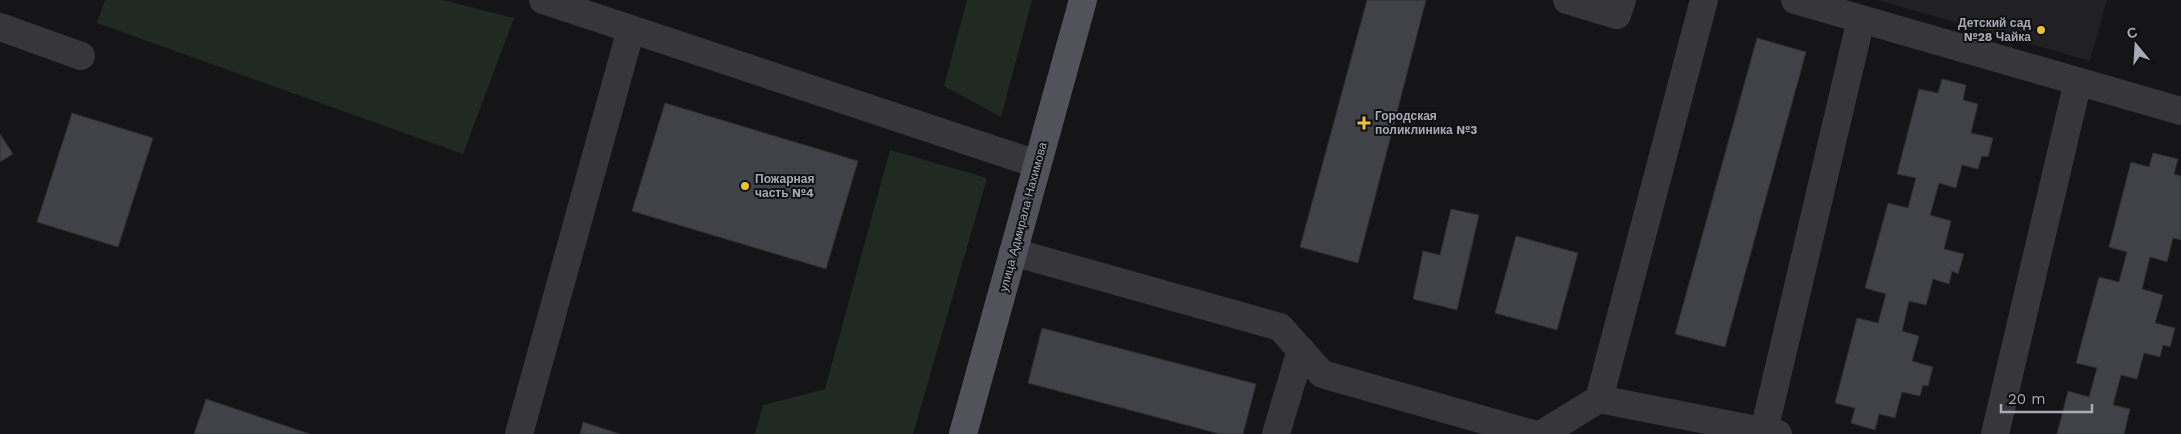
<svg xmlns="http://www.w3.org/2000/svg" width="2181" height="434" viewBox="0 0 2181 434" font-family="'Work Sans',sans-serif">
	<rect width="100%" height="100%" fill="#151517"/>
	<path fill="#212124" d="M1878,0H2107L2090,61Z"/>
	<path fill="#212923" d="M105,0H443L514,18L463,154L97,23Z
		M967,0H1032L1001,117L944,86Z
		M890,150L987,178L913,434H755L763,405L825,389Z"/>
	<path fill="#414247" stroke="#2f2f33" d="M1367,0H1426L1358,263L1300,247Z
		M1757,38L1806,52L1725,347L1675,334Z
		M1942,79L1966,85L1963,100L1978,104L1971,133L1993,138L1988,157L1982,156L1978,169L1962,165L1956,188L1939,183L1930,215L1951,221L1944,249L1964,254L1958,274L1952,271L1949,284L1933,279L1926,305L1909,301L1902,331L1919,336L1912,361L1933,367L1928,386L1923,385L1920,396L1902,392L1895,418L1879,414L1875,430L1851,423L1855,408L1835,403L1857,318L1878,323L1886,294L1865,288L1888,203L1908,208L1916,178L1897,174L1919,89L1938,93Z
		M665,103L858,161L826,269L632,211Z
		M72,113L153,138L118,247L37,222Z
		M0,134L13,154L0,162Z
		M2153,153L2178,159L2174,174L2181,176V240L2173,238L2167,262L2150,257L2142,289L2163,295L2155,323L2175,328L2170,347L2163,345L2160,357L2144,353L2137,379L2121,375L2113,405L2130,409L2124,434H2057L2068,391L2089,397L2097,368L2076,363L2099,277L2119,282L2127,252L2109,247L2131,162L2149,167Z
		M1451,209L1479,215L1457,310L1413,299L1423,251L1440,255Z
		M1516,236L1578,253L1557,330L1495,313Z
		M1042,328L1256,384L1243,434H1220L1028,383Z
		M206,399L310,434H194Z
		M583,422L620,434H580Z"/>
	<g fill="none" stroke-linecap="round" stroke-linejoin="round">
		<path stroke="#36363b" stroke-width="28" d="M543,0L1037,164
			M1567,0L1617,15L1622,0
			M1795,0L2181,111
			M0,27L81,56
			M1013,252L1280,327L1322,374L1533,434
			M1599,399L1704,0
			M1764,431L1861,19
			M519,434L631,29
			M1276,434L1301,350
			M1542,434L1599,399L1778,434
			M1995,434L2078,81"/>
		<path stroke="#52535a" stroke-width="28" d="M963,434L1083,0"/>
	</g>
	<g fill="#ebc138" stroke="#101012" stroke-width="2">
		<circle cx="2041" cy="30" r="5"/>
		<path d="M1361.5 115.5h5v5h5v5h-5v5h-5v-5h-5v-5h5z"/>
		<circle cx="745" cy="186" r="5"/>
	</g>
	<g text-anchor="middle" stroke-width="4" stroke-linejoin="round" paint-order="stroke">
		<g font-size="12" font-weight="bold" fill="#a7aab6" stroke="#101012" text-anchor="start">
			<text x="2031" y="27" text-anchor="end">Детский сад<tspan x="2031" dy="14">№28 Чайка</tspan></text>
			<text x="1375" y="120">Городская<tspan x="1375" dy="14">поликлиника №3</tspan></text>
			<text x="755" y="183">Пожарная<tspan x="755" dy="14">часть №4</tspan></text>
		</g>
		<g font-size="12" fill="#a7aab6" stroke="#101012">
			<text transform="translate(1023 217) rotate(-75)" y="4">улица Адмирала Нахимова</text>
		</g>
	</g>
	<g transform="translate(2136 45) rotate(342)" stroke="#101012" stroke-width="4" paint-order="stroke">
	<path d="M0-4L9 19L0 12L-9 19Z" fill="#a7aab6"/>
	<text y="-8" font-size="14" font-weight="bold" text-anchor="middle" fill="#a7aab6">С</text>
	</g>
	<path d="M2001 404v8h91v-8" fill="none" stroke="#a7aab6" stroke-width="2.5"/>
	<text x="2008" y="404" font-size="15" fill="#a7aab6" stroke="#101012" stroke-width="4" paint-order="stroke">20 m</text>
</svg>
